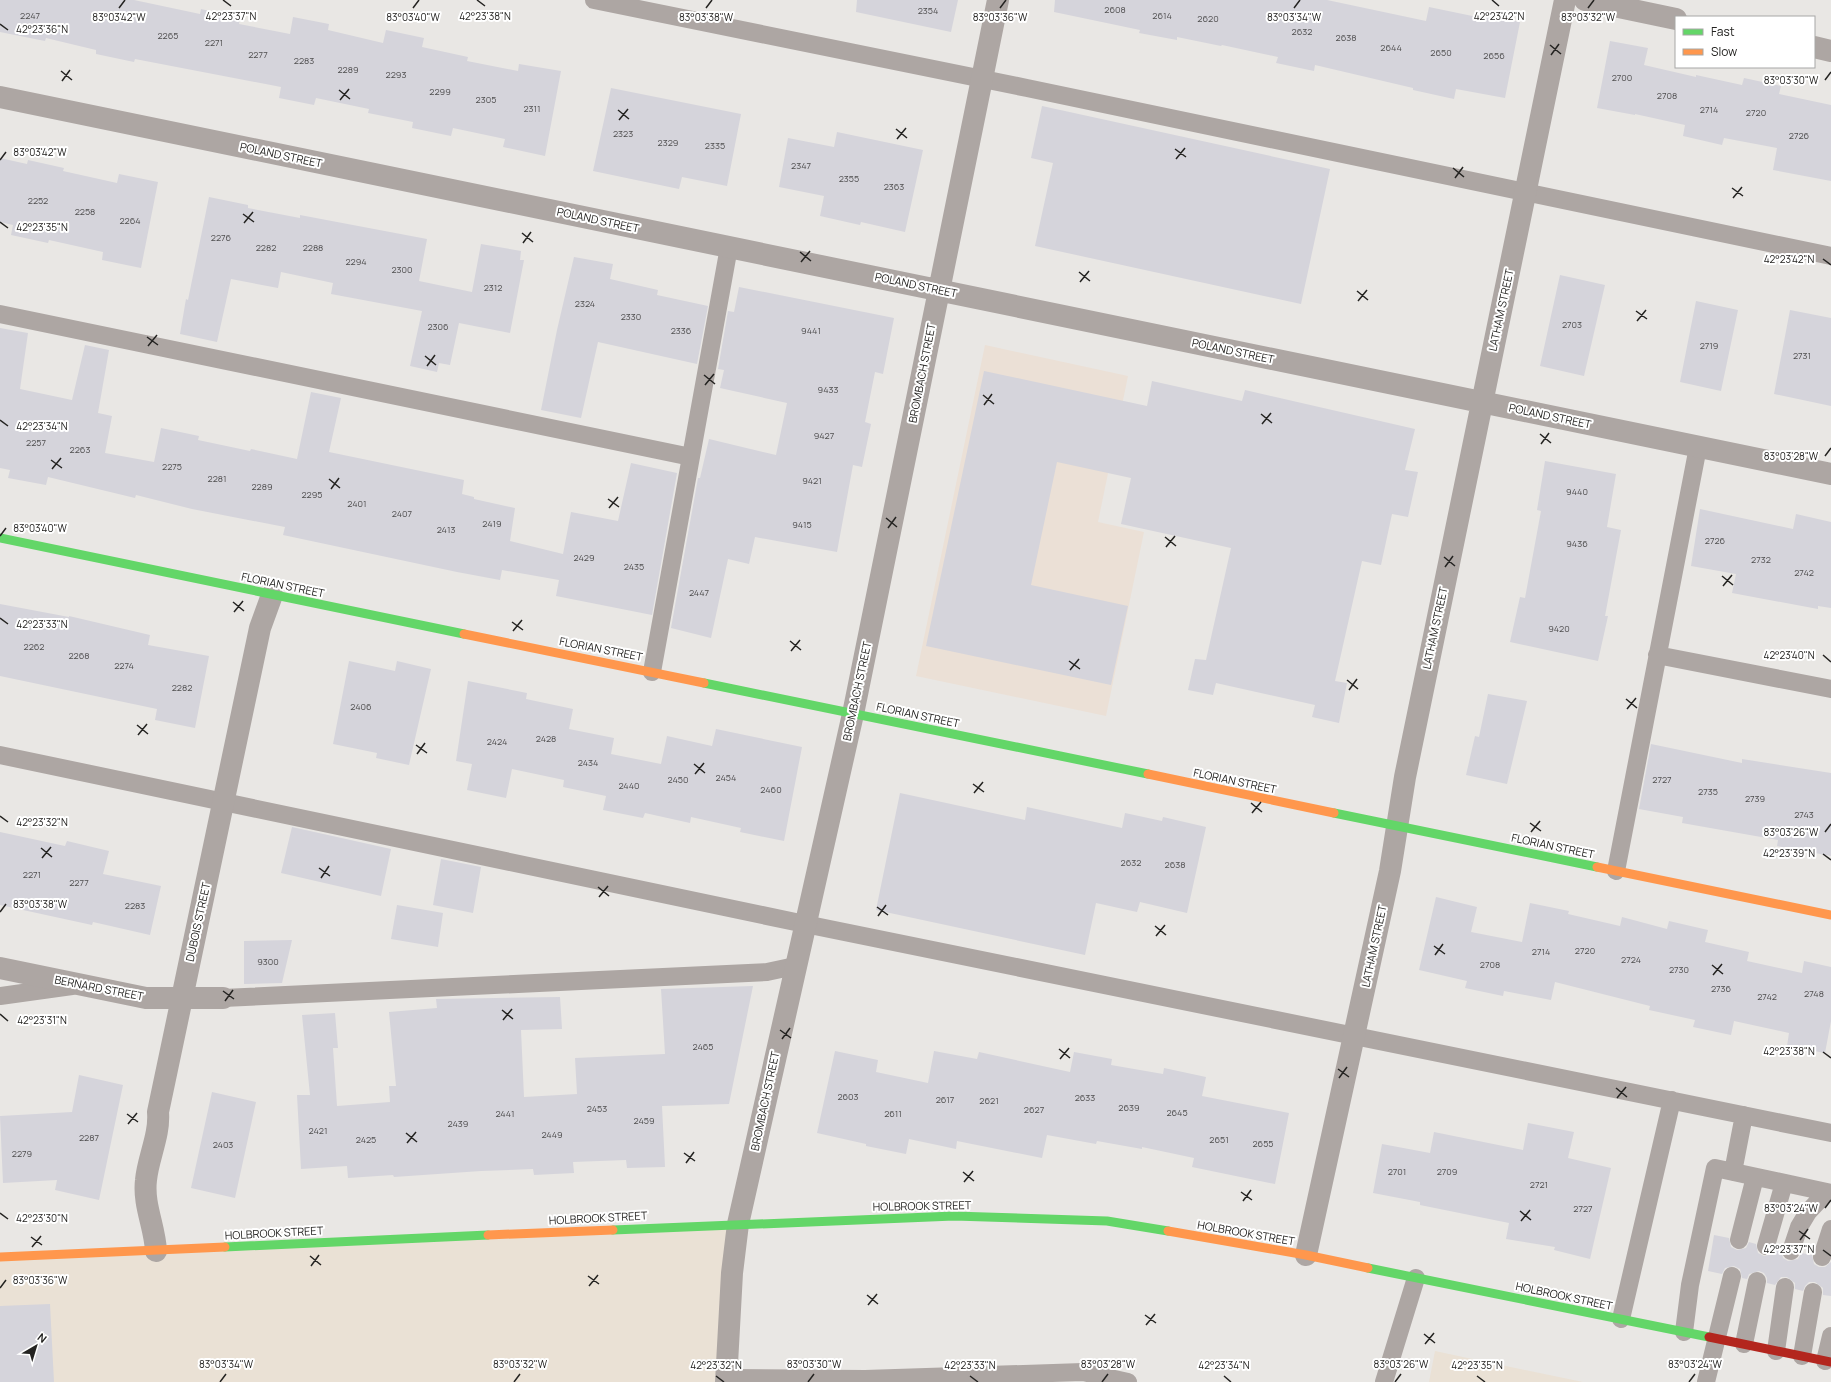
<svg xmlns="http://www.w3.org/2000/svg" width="1831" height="1382" viewBox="0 0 1831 1382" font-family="Manrope,sans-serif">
	<rect width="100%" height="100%" fill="#e9e7e4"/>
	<path fill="#eae1d5" d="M738,1224L726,1382H0V1257Z
		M1435,1351L1463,1357L1583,1382H1429Z"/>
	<path fill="#ebe0d6" d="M985,345L1128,376L1098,522L1144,532L1106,716L916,676Z"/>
	<path fill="#d5d4db" d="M0,0H134L200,14L201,9L240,18L239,24L290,34L293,17L329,24L328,30L383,43L386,30L424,38L422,47L468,57L467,61L518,71L519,64L561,71L545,156L503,147L505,139L453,128L451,136L412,128L413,122L368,113L369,109L316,98L314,105L279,98L281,87L135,59L134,62L96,54V50L46,38L45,41L0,32Z
		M857,0H958L951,32L856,12Z
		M1055,0H1327L1426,21L1429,7L1482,18L1483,14L1520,22L1505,98L1456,89L1454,99L1413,90V88L1315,65L1314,71L1276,63L1278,57L1222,45L1221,46L1177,37V40L1139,33L1140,30L1054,12Z
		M1610,41L1648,48L1644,65L1696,77V75L1742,85L1744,78L1781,86L1779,94L1831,105V181L1773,170L1777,148L1724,138L1722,145L1683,136L1685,125L1635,114V115L1597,108Z
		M611,88L741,114L727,186L682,177L679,189L593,171Z
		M1042,106L1330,169L1301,304L1035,246L1053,163L1031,158Z
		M837,132L923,150L905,232L861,222L860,225L820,216L824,196L779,187L788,138L834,147Z
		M0,158L27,164L28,160L64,168L63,171L117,183L119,174L158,182L141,268L102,260L103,252L49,240L48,243L11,235L13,225L0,222Z
		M209,197L248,205V208L300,218V215L427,239L419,281L472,292L481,244L521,251L520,260H524L510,333L459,323L450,365L439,363L437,372L410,366L422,311L331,294L333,283L281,272L278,288L231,279L217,342L180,334L186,299L188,300Z
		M574,257L613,264L610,279L658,290L657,295L708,306L697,364L598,342L581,418L541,410L557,330Z
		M1560,275L1605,285L1584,376L1540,366Z
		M739,287L894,318L883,374L875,372L865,422L871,424L862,467L853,465L837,552L755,537L749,564L728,559L711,638L671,628L698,478H700L709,439L776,455L787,403L720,388L724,370L718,369L728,311L734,312Z
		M1696,301L1738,310L1721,391L1680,382Z
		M1790,310L1831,318V406L1774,394Z
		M0,328L28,333L20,389L72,400L85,345L109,350L98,413L112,416L105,453L154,462L161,428L199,436L198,440L250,451L251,449L297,459L311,392L341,398L329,452L464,480L462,494L474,497V499L515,508L510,541L563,554L571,512L618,521L631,463L677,473L652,615L556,596L559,580L502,570L500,580L457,572L283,535L285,527L192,509L136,495L135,498L48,477L46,485L8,478L10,470L0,468Z
		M984,371L1147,406L1152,381L1242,401L1245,390L1415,429L1405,470L1418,472L1408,517L1392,514L1381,565L1362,561L1335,681L1347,683L1339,723L1312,717L1315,705L1216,683L1213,695L1188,690L1195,659L1206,660L1231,548L1121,524L1131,478L1057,462L1031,585L1128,606L1111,685L926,646Z
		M1545,461L1616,474L1607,527L1621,530L1605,616H1608L1598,661L1510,642L1520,597L1525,598L1541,511L1537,510Z
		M1700,509L1793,529L1796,514L1831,522V608L1818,606V609L1732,593L1736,574L1691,566Z
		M0,604L69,617V616L150,635L148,645L209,656L195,728L155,720L157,709L0,676Z
		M349,661L395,671L397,661L431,669L409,765L376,758L377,753L333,744Z
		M468,681L527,693L526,699L573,709L569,729L614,738L611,754L661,764L667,736L712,746L716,729L802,747L784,841L740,832L741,828L691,817L690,823L645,813L643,818L603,810L606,796L563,787L564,780L512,769L506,798L467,790L472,764L456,761Z
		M1488,694L1527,701L1507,784L1466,775L1475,736L1479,737Z
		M1651,744L1742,763V759L1831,773V856L1777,846L1778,840L1682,823L1683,817L1639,809Z
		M900,793L1025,820L1027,807L1122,828L1125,813L1162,821L1163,817L1206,827L1187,913L1140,902L1137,912L1096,903L1085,955L876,910Z
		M292,827L391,849L381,896L281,873Z
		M0,832L65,846L67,841L109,851L103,874L161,886L150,935L93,922L92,925L0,905Z
		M441,859L481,867L473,913L433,905Z
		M1436,897L1477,907L1471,932L1522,942L1530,903L1569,911L1568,914L1620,926L1622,917L1667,929L1669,921L1708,930L1705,942L1749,952L1747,961L1802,973L1804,961L1831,967V1021L1825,1053L1787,1046L1789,1033L1734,1021L1731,1035L1693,1027L1695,1020L1649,1010L1650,1006L1555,982L1551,1000L1504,991L1503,996L1465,988L1467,981L1419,970Z
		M397,905L443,913L438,947L391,939Z
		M292,940L282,983L244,984V941Z
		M753,986L729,1104L662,1106L665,1167L627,1168L626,1160L573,1162L574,1173L534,1175L533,1169L481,1171L394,1177L393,1175L348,1178L347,1166L301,1169L297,1095H310L302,1015L335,1013L338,1048H333L337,1106L390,1102L389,1086H396L389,1012L437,1008L436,999L560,997L562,1029L521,1030L524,1097L577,1094L575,1058L665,1054L661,989Z
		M835,1051L878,1060L876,1072L928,1083L934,1051L977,1059L979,1052L1070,1072L1074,1052L1112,1059L1111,1065L1163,1074L1164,1068L1206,1077L1202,1096L1289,1113L1275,1184L1192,1167L1194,1158L1142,1147V1149L1097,1141L1096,1144L1047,1135L1042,1158L957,1141L956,1149L909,1139L906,1154L866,1146V1144L817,1133Z
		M79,1075L123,1085L99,1200L55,1190L57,1180L3,1183L0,1116L72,1112Z
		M212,1092L256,1102L235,1198L191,1188Z
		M1528,1123L1574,1132L1568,1158L1611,1168L1590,1259L1554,1250L1555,1247L1506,1239L1509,1223L1420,1205V1202L1373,1193L1382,1144L1430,1153L1434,1132L1523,1150Z
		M1714,1235L1729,1238L1731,1247L1737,1250L1746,1248L1749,1242L1756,1244L1758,1253L1764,1256L1773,1254L1776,1248L1781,1249L1783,1258L1788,1261L1798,1259L1801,1253L1812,1255L1814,1264L1819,1267H1825L1831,1262V1296L1823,1295V1288L1815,1282H1809L1805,1286L1803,1291L1795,1289V1283L1787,1277H1781L1775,1285L1767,1283V1278L1764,1273L1759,1271L1749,1274L1747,1279L1742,1278L1740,1269L1734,1266L1725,1268L1722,1274L1708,1271Z
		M50,1304L54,1382H0V1306Z"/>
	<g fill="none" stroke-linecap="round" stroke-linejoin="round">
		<path stroke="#ada6a3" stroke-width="18" d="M594,0L1027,88L1831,256
			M0,314L691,457
			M1657,655L1831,689
			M652,672L729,247
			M0,755L805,924L1831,1133
			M1616,871L1698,447
			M0,996L72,986
			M223,998L767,972L795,966
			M1733,1172L1744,1115
			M1739,1240L1755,1177
			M1766,1246L1784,1183
			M1791,1251L1799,1227L1808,1212L1826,1193
			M1822,1257L1831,1229
			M1621,1319L1672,1100
			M1684,1332L1690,1285L1715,1168L1831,1193
			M1744,1344L1757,1281
			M1776,1351L1785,1287
			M1802,1356L1813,1292
			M1825,1361L1831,1336
			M727,1378L865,1379L1083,1372L1128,1382
			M1384,1382L1416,1278
			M1706,1382L1732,1276"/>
		<path stroke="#ada6a3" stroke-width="22" d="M1585,0L1676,19
			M1814,47L1831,51
			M0,97L1831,474
			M0,968L146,998H223
			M156,1251C155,1227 143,1205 146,1180C148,1158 160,1135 158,1112L260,628L272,595
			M1306,1255L1390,871L1405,777L1565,0
			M726,1382L732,1273L738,1224L853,714L998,0"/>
		<path stroke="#63d668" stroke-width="9" d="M0,538L464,634
			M704,683L1148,774
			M1334,813L1597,867
			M613,1230L954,1216L1107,1221L1168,1231
			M225,1247L488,1235
			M1368,1268L1709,1337"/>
		<path stroke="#ff974d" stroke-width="9" d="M464,634L704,683
			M1148,774L1334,813
			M1597,867L1831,915
			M1168,1231L1306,1255L1368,1268
			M488,1235L613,1230
			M0,1257L225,1247"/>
		<path stroke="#b3261e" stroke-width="9" d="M1709,1337L1831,1362"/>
	</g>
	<path fill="none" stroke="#242321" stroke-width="1.5" d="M223,0L231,6M477,0L485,6M1492,0L1499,6M119,8L125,0M413,8L419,0M706,8L712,0M1000,8L1006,0M1294,8L1300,0M1588,8L1594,0M0,24L8,30M1550,45L1561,54M1551,55L1559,44M61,71L72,80M1825,80L1831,72M62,81L70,70M339,90L350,99M340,100L349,89M618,110L629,119M619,120L628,109M896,129L907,138M897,139L906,128M1175,149L1186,157M1176,159L1185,148M0,160L6,152M1453,168L1464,177M1455,178L1463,167M1732,188L1743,196M1733,198L1742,187M243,214L254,222M0,222L8,228M244,223L253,212M522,233L533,242M523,243L531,232M800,252L811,261M1823,259L1831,265M801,262L810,251M1079,272L1090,281M1080,282L1089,271M1357,291L1368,300M1358,301L1367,290M1636,311L1647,319M1637,321L1646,310M147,337L158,345M148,346L157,335M425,356L436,365M427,366L435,355M704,375L715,384M705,385L714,374M983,395L994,404M984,405L992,394M1261,414L1272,423M0,420L8,426M1262,424L1271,413M1540,434L1551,443M1541,444L1549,433M1825,456L1831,448M51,460L62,468M52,469L61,458M329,479L340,488M331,489L339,478M608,499L619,507M609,508L618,497M886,518L897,527M888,528L896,517M0,536L6,528M1165,537L1176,546M1166,547L1175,536M1444,557L1455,566M1445,567L1453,556M1722,576L1733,585M1723,586L1732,575M233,602L244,611M234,612L243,601M0,618L8,624M512,622L523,630M513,631L522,620M790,641L801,650M791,651L800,640M1823,655L1831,662M1069,661L1080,669M1070,670L1079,659M1347,680L1358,689M1349,690L1357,679M1626,699L1637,708M1627,709L1636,698M137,725L148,734M138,735L147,724M416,745L427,753M417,754L425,743M694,764L705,773M695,774L704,763M973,784L984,792M974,793L983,782M1251,803L1262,812M1252,813L1261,802M0,816L8,822M1530,823L1541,831M1531,832L1540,821M1825,832L1831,824M41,848L52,857M1823,854L1831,860M42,858L51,847M319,868L330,876M321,878L329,866M598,887L609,896M599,897L608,886M877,907L888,915M0,912L6,904M878,916L886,905M1155,926L1166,935M1156,936L1165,925M1434,946L1445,954M1435,955L1443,944M1712,965L1723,974M1713,975L1722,964M223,991L234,999M225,1001L233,990M502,1010L513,1019M0,1014L8,1021M503,1020L512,1009M780,1030L791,1038M782,1039L790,1028M1059,1049L1070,1058M1823,1052L1831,1058M1060,1059L1069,1048M1338,1069L1349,1077M1339,1078L1347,1067M1616,1088L1627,1097M1617,1098L1626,1087M127,1114L138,1122M128,1124L137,1113M406,1133L417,1142M407,1143L416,1132M684,1153L695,1161M686,1163L694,1152M963,1172L974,1181M964,1182L973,1171M1241,1192L1252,1200M1243,1201L1251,1190M1825,1208L1831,1200M1520,1211L1531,1220M0,1213L8,1219M1521,1221L1530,1210M1799,1231L1810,1239M31,1237L42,1245M1800,1240L1808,1229M32,1247L41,1236M1823,1250L1831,1256M310,1256L321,1265M311,1266L319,1255M588,1276L599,1284M589,1286L598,1275M0,1288L6,1280M867,1295L878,1304M868,1305L877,1294M1145,1315L1156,1323M1146,1325L1155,1314M1424,1334L1435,1343M1425,1344L1434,1333M716,1376L724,1382M970,1376L978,1382M1224,1376L1231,1382M1477,1376L1485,1382M220,1382L226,1374M514,1382L520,1374M808,1382L814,1374M1102,1382L1108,1374M1395,1382L1401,1374M1689,1382L1695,1374"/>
	<g text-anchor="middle" stroke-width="4" stroke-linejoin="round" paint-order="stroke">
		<g font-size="9" fill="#504f50">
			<text x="1115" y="13">2608</text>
			<text x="928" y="14">2354</text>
			<text x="30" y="19">2247</text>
			<text x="1162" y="19">2614</text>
			<text x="1208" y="22">2620</text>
			<text x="1302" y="35">2632</text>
			<text x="168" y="39">2265</text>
			<text x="1346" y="41">2638</text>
			<text x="214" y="46">2271</text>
			<text x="1391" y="51">2644</text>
			<text x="1441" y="56">2650</text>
			<text x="258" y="58">2277</text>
			<text x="1494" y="59">2656</text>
			<text x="304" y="64">2283</text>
			<text x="348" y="73">2289</text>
			<text x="396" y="78">2293</text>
			<text x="1622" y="81">2700</text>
			<text x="440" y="95">2299</text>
			<text x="1667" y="99">2708</text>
			<text x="486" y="103">2305</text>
			<text x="532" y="112">2311</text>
			<text x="1709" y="113">2714</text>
			<text x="1756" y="116">2720</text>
			<text x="623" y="137">2323</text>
			<text x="1799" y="139">2726</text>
			<text x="668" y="146">2329</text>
			<text x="715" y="149">2335</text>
			<text x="801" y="169">2347</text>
			<text x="849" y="182">2355</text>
			<text x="894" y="190">2363</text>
			<text x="38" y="204">2252</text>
			<text x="85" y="215">2258</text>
			<text x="130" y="224">2264</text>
			<text x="221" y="241">2276</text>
			<text x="266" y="251">2282</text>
			<text x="313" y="251">2288</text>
			<text x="356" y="265">2294</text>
			<text x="402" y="273">2300</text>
			<text x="493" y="291">2312</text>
			<text x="585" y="307">2324</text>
			<text x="631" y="320">2330</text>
			<text x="1572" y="328">2703</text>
			<text x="438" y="330">2306</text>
			<text x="681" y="334">2336</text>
			<text x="811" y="334">9441</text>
			<text x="1709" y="349">2719</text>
			<text x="1802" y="359">2731</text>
			<text x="828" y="393">9433</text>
			<text x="824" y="439">9427</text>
			<text x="36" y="446">2257</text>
			<text x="80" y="453">2263</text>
			<text x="172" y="470">2275</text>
			<text x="217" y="482">2281</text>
			<text x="812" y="484">9421</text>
			<text x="262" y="490">2289</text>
			<text x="1577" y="495">9440</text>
			<text x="312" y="498">2295</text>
			<text x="357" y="507">2401</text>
			<text x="402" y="517">2407</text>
			<text x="492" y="527">2419</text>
			<text x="802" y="528">9415</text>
			<text x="446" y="533">2413</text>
			<text x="1715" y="544">2726</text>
			<text x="1577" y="547">9436</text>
			<text x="584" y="561">2429</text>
			<text x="1761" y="563">2732</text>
			<text x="634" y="570">2435</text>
			<text x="1804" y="576">2742</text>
			<text x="699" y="596">2447</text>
			<text x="1559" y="632">9420</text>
			<text x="34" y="650">2262</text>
			<text x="79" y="659">2268</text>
			<text x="124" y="669">2274</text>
			<text x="182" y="691">2282</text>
			<text x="361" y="710">2406</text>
			<text x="546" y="742">2428</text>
			<text x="497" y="745">2424</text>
			<text x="588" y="766">2434</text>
			<text x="726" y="781">2454</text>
			<text x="678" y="783">2450</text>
			<text x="1662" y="783">2727</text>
			<text x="629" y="789">2440</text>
			<text x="771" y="793">2460</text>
			<text x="1708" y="795">2735</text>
			<text x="1755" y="802">2739</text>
			<text x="1804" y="818">2743</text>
			<text x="1131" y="866">2632</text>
			<text x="1175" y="868">2638</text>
			<text x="32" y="878">2271</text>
			<text x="79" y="886">2277</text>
			<text x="135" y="909">2283</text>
			<text x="1585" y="954">2720</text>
			<text x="1541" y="955">2714</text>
			<text x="1631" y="963">2724</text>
			<text x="268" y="965">9300</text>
			<text x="1490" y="968">2708</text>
			<text x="1679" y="973">2730</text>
			<text x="1721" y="992">2736</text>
			<text x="1814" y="997">2748</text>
			<text x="1767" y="1000">2742</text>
			<text x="703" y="1050">2465</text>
			<text x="848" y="1100">2603</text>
			<text x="1085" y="1101">2633</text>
			<text x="945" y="1103">2617</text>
			<text x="989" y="1104">2621</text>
			<text x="1129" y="1111">2639</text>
			<text x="597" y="1112">2453</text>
			<text x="1034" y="1113">2627</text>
			<text x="1177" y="1116">2645</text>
			<text x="505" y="1117">2441</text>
			<text x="893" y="1117">2611</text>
			<text x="644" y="1124">2459</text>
			<text x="458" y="1127">2439</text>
			<text x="318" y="1134">2421</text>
			<text x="552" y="1138">2449</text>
			<text x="89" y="1141">2287</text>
			<text x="366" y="1143">2425</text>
			<text x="1219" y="1143">2651</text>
			<text x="1263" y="1147">2655</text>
			<text x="223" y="1148">2403</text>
			<text x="22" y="1157">2279</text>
			<text x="1397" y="1175">2701</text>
			<text x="1447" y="1175">2709</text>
			<text x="1539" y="1188">2721</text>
			<text x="1583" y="1212">2727</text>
		</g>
		<g font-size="11" fill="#242321" stroke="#fff">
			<text transform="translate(281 155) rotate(12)" y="4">POLAND STREET</text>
			<text transform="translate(598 220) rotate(12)" y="4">POLAND STREET</text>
			<text transform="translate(916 285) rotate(12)" y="4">POLAND STREET</text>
			<text transform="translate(1501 310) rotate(-78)" y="4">LATHAM STREET</text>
			<text transform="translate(1233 351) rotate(12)" y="4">POLAND STREET</text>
			<text transform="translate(922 373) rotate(-79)" y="4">BROMBACH STREET</text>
			<text transform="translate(1550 416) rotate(12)" y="4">POLAND STREET</text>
			<text transform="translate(283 585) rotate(12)" y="4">FLORIAN STREET</text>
			<text transform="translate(1435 628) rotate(-78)" y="4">LATHAM STREET</text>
			<text transform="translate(601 649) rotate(11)" y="4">FLORIAN STREET</text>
			<text transform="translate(857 691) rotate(-78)" y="4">BROMBACH STREET</text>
			<text transform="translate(918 715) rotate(12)" y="4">FLORIAN STREET</text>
			<text transform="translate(1235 781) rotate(12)" y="4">FLORIAN STREET</text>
			<text transform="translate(1553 846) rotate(12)" y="4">FLORIAN STREET</text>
			<text transform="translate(198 922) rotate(-78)" y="4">DUBOIS STREET</text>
			<text transform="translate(1374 946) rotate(-78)" y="4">LATHAM STREET</text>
			<text transform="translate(99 988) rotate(11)" y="4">BERNARD STREET</text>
			<text transform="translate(765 1101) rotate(-78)" y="4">BROMBACH STREET</text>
			<text transform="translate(922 1206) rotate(-1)" y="4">HOLBROOK STREET</text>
			<text transform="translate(598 1218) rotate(-3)" y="4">HOLBROOK STREET</text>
			<text transform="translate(274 1233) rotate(-3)" y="4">HOLBROOK STREET</text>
			<text transform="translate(1246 1233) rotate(10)" y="4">HOLBROOK STREET</text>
			<text transform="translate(1564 1296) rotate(12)" y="4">HOLBROOK STREET</text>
		</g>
	</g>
	<g font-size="10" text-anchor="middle" fill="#242321" stroke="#fff" stroke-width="4" stroke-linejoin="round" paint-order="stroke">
		<text x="231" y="20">42°23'37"N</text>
		<text x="485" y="20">42°23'38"N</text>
		<text x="1499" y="20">42°23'42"N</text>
		<text x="413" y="21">83°03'40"W</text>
		<text x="1000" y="21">83°03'36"W</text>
		<text x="1294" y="21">83°03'34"W</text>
		<text x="1588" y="21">83°03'32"W</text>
		<text x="119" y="21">83°03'42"W</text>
		<text x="706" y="21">83°03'38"W</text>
		<text x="42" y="33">42°23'36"N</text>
		<text x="1791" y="84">83°03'30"W</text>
		<text x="40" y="156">83°03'42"W</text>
		<text x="42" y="231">42°23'35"N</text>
		<text x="1789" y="263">42°23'42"N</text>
		<text x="42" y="430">42°23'34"N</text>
		<text x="1791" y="460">83°03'28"W</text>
		<text x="40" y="532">83°03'40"W</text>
		<text x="42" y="628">42°23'33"N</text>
		<text x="1789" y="659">42°23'40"N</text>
		<text x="42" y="826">42°23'32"N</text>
		<text x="1791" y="836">83°03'26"W</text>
		<text x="1789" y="857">42°23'39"N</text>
		<text x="40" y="908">83°03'38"W</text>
		<text x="42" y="1024">42°23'31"N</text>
		<text x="1789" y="1055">42°23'38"N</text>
		<text x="1791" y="1212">83°03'24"W</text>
		<text x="42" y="1222">42°23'30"N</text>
		<text x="1789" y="1253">42°23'37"N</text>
		<text x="40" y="1284">83°03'36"W</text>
		<text x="226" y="1368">83°03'34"W</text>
		<text x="520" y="1368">83°03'32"W</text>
		<text x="814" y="1368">83°03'30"W</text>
		<text x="1108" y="1368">83°03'28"W</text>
		<text x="1401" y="1368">83°03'26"W</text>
		<text x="1695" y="1368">83°03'24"W</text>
		<text x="716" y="1369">42°23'32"N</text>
		<text x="970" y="1369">42°23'33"N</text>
		<text x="1224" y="1369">42°23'34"N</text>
		<text x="1477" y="1369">42°23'35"N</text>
	</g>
	<rect x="1675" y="16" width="140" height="52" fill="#ffffff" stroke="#a7a7a6"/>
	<rect x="1683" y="29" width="20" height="6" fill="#63d668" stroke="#a7a7a6"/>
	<text x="1711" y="36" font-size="12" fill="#242321">Fast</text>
	<rect x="1683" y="49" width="20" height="6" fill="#ff974d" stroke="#a7a7a6"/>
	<text x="1711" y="56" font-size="12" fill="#242321">Slow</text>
	<g transform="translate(36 1346) rotate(38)" stroke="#ffffff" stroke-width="3" paint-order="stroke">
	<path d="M0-3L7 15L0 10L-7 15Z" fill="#242321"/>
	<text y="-6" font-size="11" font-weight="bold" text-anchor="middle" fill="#242321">N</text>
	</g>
</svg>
